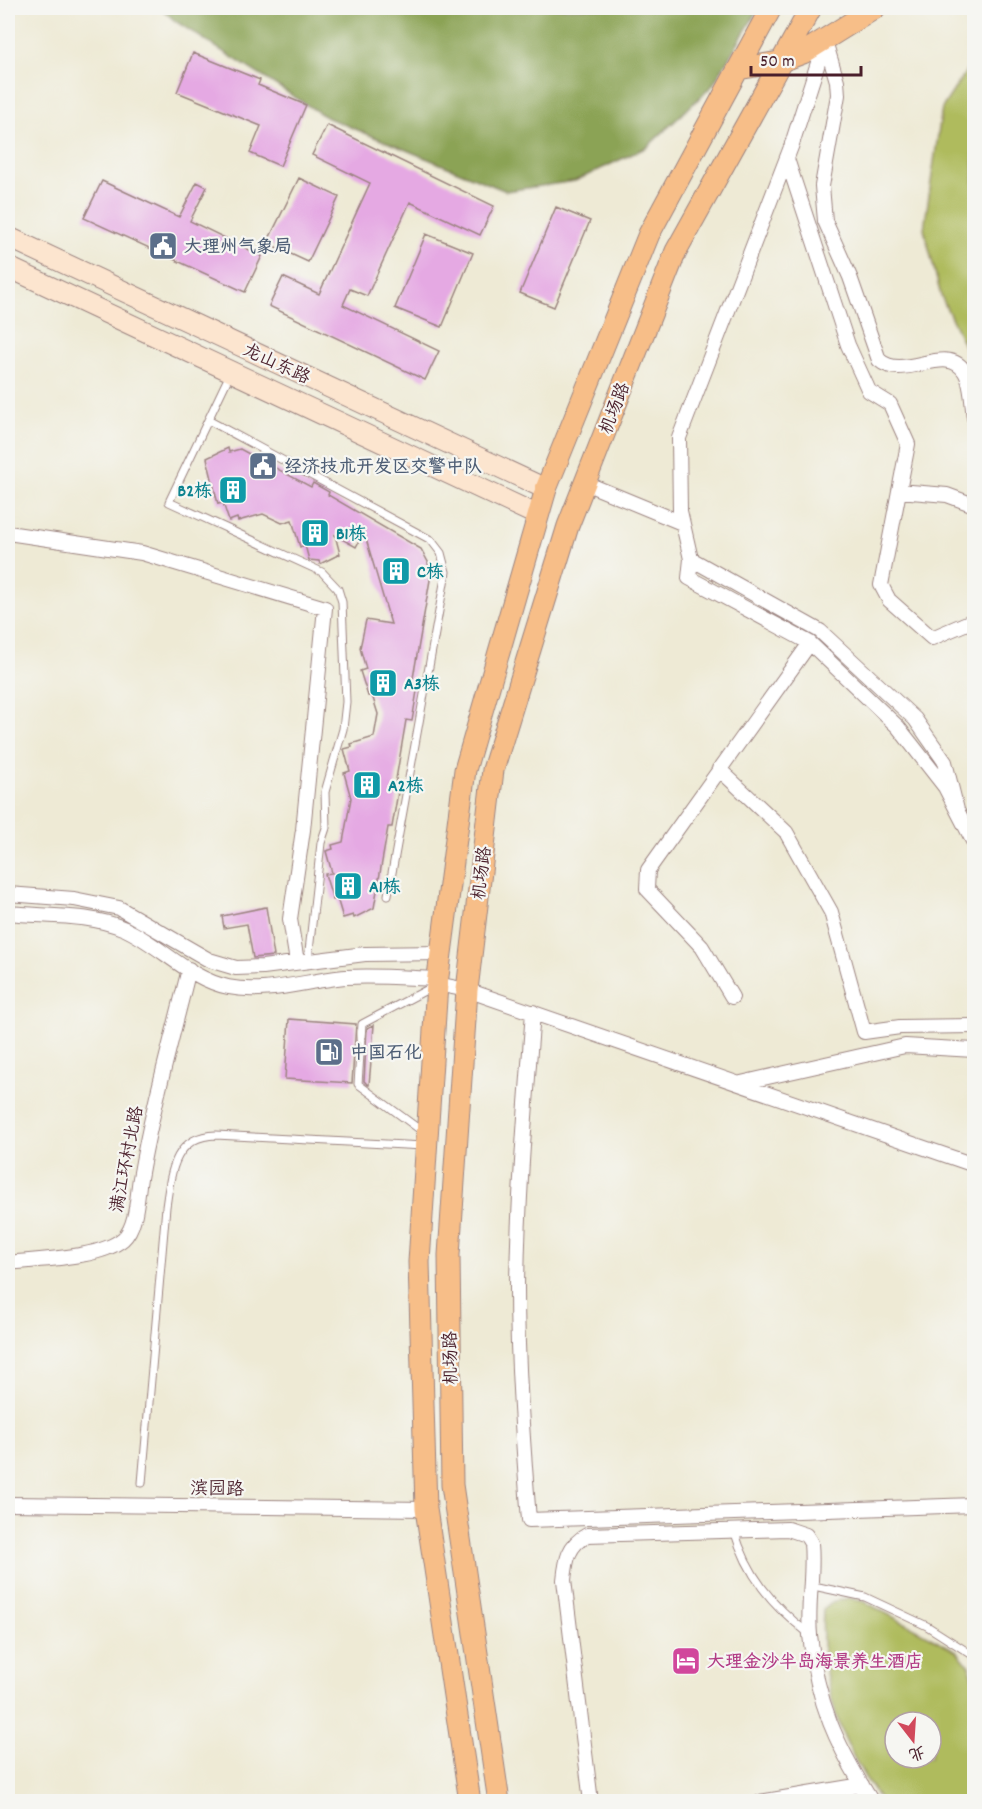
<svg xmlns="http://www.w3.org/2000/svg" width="982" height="1809" viewBox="0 0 982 1809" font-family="Dekko,'LXGW WenKai TC',sans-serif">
	<rect width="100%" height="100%" fill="#f6f6f2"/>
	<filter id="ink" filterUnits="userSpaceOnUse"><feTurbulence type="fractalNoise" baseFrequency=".0167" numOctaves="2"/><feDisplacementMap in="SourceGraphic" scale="12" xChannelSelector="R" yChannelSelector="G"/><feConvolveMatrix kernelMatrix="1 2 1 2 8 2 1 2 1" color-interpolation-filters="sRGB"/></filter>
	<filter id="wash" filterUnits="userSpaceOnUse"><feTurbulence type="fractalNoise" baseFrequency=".008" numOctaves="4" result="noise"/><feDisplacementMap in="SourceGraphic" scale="24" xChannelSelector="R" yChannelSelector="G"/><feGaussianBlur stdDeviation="1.35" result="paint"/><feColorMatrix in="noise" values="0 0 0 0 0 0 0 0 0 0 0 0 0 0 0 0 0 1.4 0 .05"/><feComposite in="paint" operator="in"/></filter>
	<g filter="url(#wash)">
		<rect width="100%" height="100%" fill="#eeead5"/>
		<path fill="#afbb5d" stroke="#7c6d44" stroke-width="1.5" fill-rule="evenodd" d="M974,59V366L941,296L924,229L942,108Z
			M848,1598L865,1602L957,1651L969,1666L974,1680V1801H881C839,1744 819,1681 823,1610L832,1602ZM895,1722H931V1758H895Z"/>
		<path fill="#8ba354" stroke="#6a6140" stroke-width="1.5" d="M161,8H759L712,86L647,147L575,181L506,191L326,117L175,21Z"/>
		<g id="blocks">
			<path fill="#e5a9e3" d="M193,53L260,80L258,85L306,105L280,166L250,153L261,126L177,92Z
				M327,125L494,206L480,235L410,202L367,296L350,289L343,305L439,351L425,380L269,306L283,277L319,294L370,183L312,155Z
				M299,178L339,197L308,262L267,243Z
				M102,181L179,217L197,182L207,187L190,221L262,256L245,292L84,218Z
				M556,207L590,221L554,307L520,293Z
				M426,234L473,253L442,327L395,308Z
				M228,448L229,452L240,449L311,487L313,483L329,492L328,495L421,549L428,562L430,580L412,684L418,685L412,721L406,720L394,791L398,792L392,827H388L374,908L354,918L353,915L343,918L337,898L333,900L325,874L332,873L326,851L333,849L332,845L343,842L351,798L344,773L350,771L344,749L352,747L351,744L374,737L378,714L372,695L368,696L360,671L366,669L360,648L366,620L391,624L364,532L356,547L335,535L340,554L320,564L319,561L309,560L305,545L300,547L292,520L282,523L263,514L238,521L237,518L229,521L223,503L218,504L207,458Z
				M266,907L274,956L253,958L247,924L224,928L222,916Z
				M289,1019L356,1024L352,1083L285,1079Z
				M374,1025L369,1085H368L364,1081L367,1028Z"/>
		</g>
	</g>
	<g filter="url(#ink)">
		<use href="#blocks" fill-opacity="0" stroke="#9c8480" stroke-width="1.5"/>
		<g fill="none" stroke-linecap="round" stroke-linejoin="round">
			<g stroke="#9c8480" stroke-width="9">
				<path id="service" d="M230,374L169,502L322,572L338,589L342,602L346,702L343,729L325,792L326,828L321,843L308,960
					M208,420L431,540L441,553L446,572L388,895
					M423,1132L358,1084L362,1024L432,987
					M142,1483L166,1207C171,1172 174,1136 216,1135L424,1146
					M734,1530C747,1575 772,1605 808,1633
					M809,1585L865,1597L927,1626L974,1656"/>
			</g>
			<g stroke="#9c8480" stroke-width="16">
				<path id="minor" d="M825,41L837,81L838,95L822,186L825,221L850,277L879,360C904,382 947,342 965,372C972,383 972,405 974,418
					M787,159L848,345L869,391L890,404L908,444L881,585L889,600L932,638L974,620
					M585,483L682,523
					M899,491L947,495L974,505
					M8,533L142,553L325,608L303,830L290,919L297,962
					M691,559L820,631L915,719L945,762L957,810
					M810,643L898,727L945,787L974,843
					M719,769L786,832L831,912L864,1032L900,1027L974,1026
					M8,894L74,899L119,908L209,960L236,968L263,967L365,954L441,953
					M8,913C46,917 88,913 125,929C160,945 189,979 228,987C265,995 308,980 346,977C376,975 407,978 437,979
					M437,984L467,990L974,1165
					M732,997L702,947L647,889L648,870L810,643L689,578L691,559L680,511L679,438L791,147L825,41
					M533,1012C526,1104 518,1195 517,1287C517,1365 523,1442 529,1520L974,1505
					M741,1083L905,1046L974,1050
					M8,1263C38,1259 99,1259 123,1239C137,1227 137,1196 140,1178C152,1108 172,1039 189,969
					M8,1504L426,1509
					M591,1802L564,1580C566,1560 568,1545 587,1535L788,1529L806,1535L811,1543C814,1573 807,1605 810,1635C817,1704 836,1744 872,1802
					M760,1802L862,1785"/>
			</g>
			<g stroke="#9c8480" stroke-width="22">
				<path id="secondary" d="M8,237L546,489
					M8,267L537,515"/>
			</g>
			<g stroke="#9c8480" stroke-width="23">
				<path id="primary" d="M738,69L779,62L803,53L875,8
					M470,1802L426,1509L419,1262L437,984L465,770L546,489L649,234L771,8
					M499,1802L452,1485L449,1255L467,990L493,770L568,526L676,251L811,8"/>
			</g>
			<use href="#service" stroke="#fff" stroke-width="7"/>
			<use href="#minor" stroke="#fff" stroke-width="14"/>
			<use href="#secondary" stroke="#fce5cf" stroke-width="20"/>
			<use href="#primary" stroke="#f7be88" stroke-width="21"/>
		</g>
	</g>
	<defs>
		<g id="civic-square" transform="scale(1.5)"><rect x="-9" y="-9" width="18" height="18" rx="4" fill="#5c6f8a" stroke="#f6f6f2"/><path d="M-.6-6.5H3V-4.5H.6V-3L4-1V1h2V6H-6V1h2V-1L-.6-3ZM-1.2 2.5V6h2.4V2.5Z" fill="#fff"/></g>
		<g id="building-square" transform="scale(1.5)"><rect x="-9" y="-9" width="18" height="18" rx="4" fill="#0f9aa8" stroke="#f6f6f2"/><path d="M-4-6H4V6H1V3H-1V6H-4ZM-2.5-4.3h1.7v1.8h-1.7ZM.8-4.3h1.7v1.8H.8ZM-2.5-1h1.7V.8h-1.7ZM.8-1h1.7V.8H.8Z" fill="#fff"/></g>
		<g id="fuel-square" transform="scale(1.5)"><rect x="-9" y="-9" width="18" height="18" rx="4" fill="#5c6f8a" stroke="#f6f6f2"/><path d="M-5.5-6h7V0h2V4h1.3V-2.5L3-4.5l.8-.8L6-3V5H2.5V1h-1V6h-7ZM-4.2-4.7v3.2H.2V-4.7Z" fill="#fff"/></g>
		<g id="hotel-square" transform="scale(1.5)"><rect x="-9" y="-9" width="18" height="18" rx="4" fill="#d1479c" stroke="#f6f6f2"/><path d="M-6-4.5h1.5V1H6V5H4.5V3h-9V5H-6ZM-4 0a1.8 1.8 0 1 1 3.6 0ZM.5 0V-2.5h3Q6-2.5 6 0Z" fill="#fff"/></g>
	</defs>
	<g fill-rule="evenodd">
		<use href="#civic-square" x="163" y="246"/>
		<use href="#civic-square" x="263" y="466"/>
		<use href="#building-square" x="233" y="490"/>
		<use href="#building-square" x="315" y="533"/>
		<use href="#building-square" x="396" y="571"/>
		<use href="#building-square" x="383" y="683"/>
		<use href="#building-square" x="367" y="785"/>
		<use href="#building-square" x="348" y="886"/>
		<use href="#fuel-square" x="329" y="1052"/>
		<use href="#hotel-square" x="686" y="1661"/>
	</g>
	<g text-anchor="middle" stroke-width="4.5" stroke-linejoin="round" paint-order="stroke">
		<g font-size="18" font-weight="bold" fill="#4e5e75" stroke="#f6f6f2" text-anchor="start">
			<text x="184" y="252">大理州气象局</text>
			<text x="284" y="472">经济技术开发区交警中队</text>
			<text x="350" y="1058">中国石化</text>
		</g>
		<g font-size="18" fill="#4a1f2b" stroke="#f6f6f2">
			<text transform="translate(277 363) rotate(25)" y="6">龙山东路</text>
			<text transform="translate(614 408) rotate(-69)" y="6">机场路</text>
			<text transform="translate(481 873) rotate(-83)" y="6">机场路</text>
			<text transform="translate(126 1159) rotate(-79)" y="6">满江环村北路</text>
			<text transform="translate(450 1358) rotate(-91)" y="6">机场路</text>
			<text transform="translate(217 1488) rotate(1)" y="6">滨园路</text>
		</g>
		<g font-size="18" font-weight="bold" fill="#0d838f" stroke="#f6f6f2" text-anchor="start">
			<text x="212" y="496" text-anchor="end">B2栋</text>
			<text x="336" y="539">B1栋</text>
			<text x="417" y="577">C栋</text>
			<text x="404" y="689">A3栋</text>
			<text x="388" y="791">A2栋</text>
			<text x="369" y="892">A1栋</text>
		</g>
		<g font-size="18" font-weight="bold" fill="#b23c85" stroke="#f6f6f2" text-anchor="start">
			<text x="707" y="1667">大理金沙半岛海景养生酒店</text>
		</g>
	</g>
	<rect width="982" height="1809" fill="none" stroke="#f6f6f2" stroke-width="30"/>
	<g transform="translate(913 1740) rotate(163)"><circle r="28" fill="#f6f6f2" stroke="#b1a0a2" stroke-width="1.5"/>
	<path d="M0-4.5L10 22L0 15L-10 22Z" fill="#d1495b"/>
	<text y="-9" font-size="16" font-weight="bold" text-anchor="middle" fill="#4a1f2b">北</text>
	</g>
	<path d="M751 66v9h110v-9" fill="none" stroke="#4a1f2b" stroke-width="3"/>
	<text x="760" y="66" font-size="18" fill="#4a1f2b" stroke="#f6f6f2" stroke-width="4.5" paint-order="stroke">50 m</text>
</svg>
